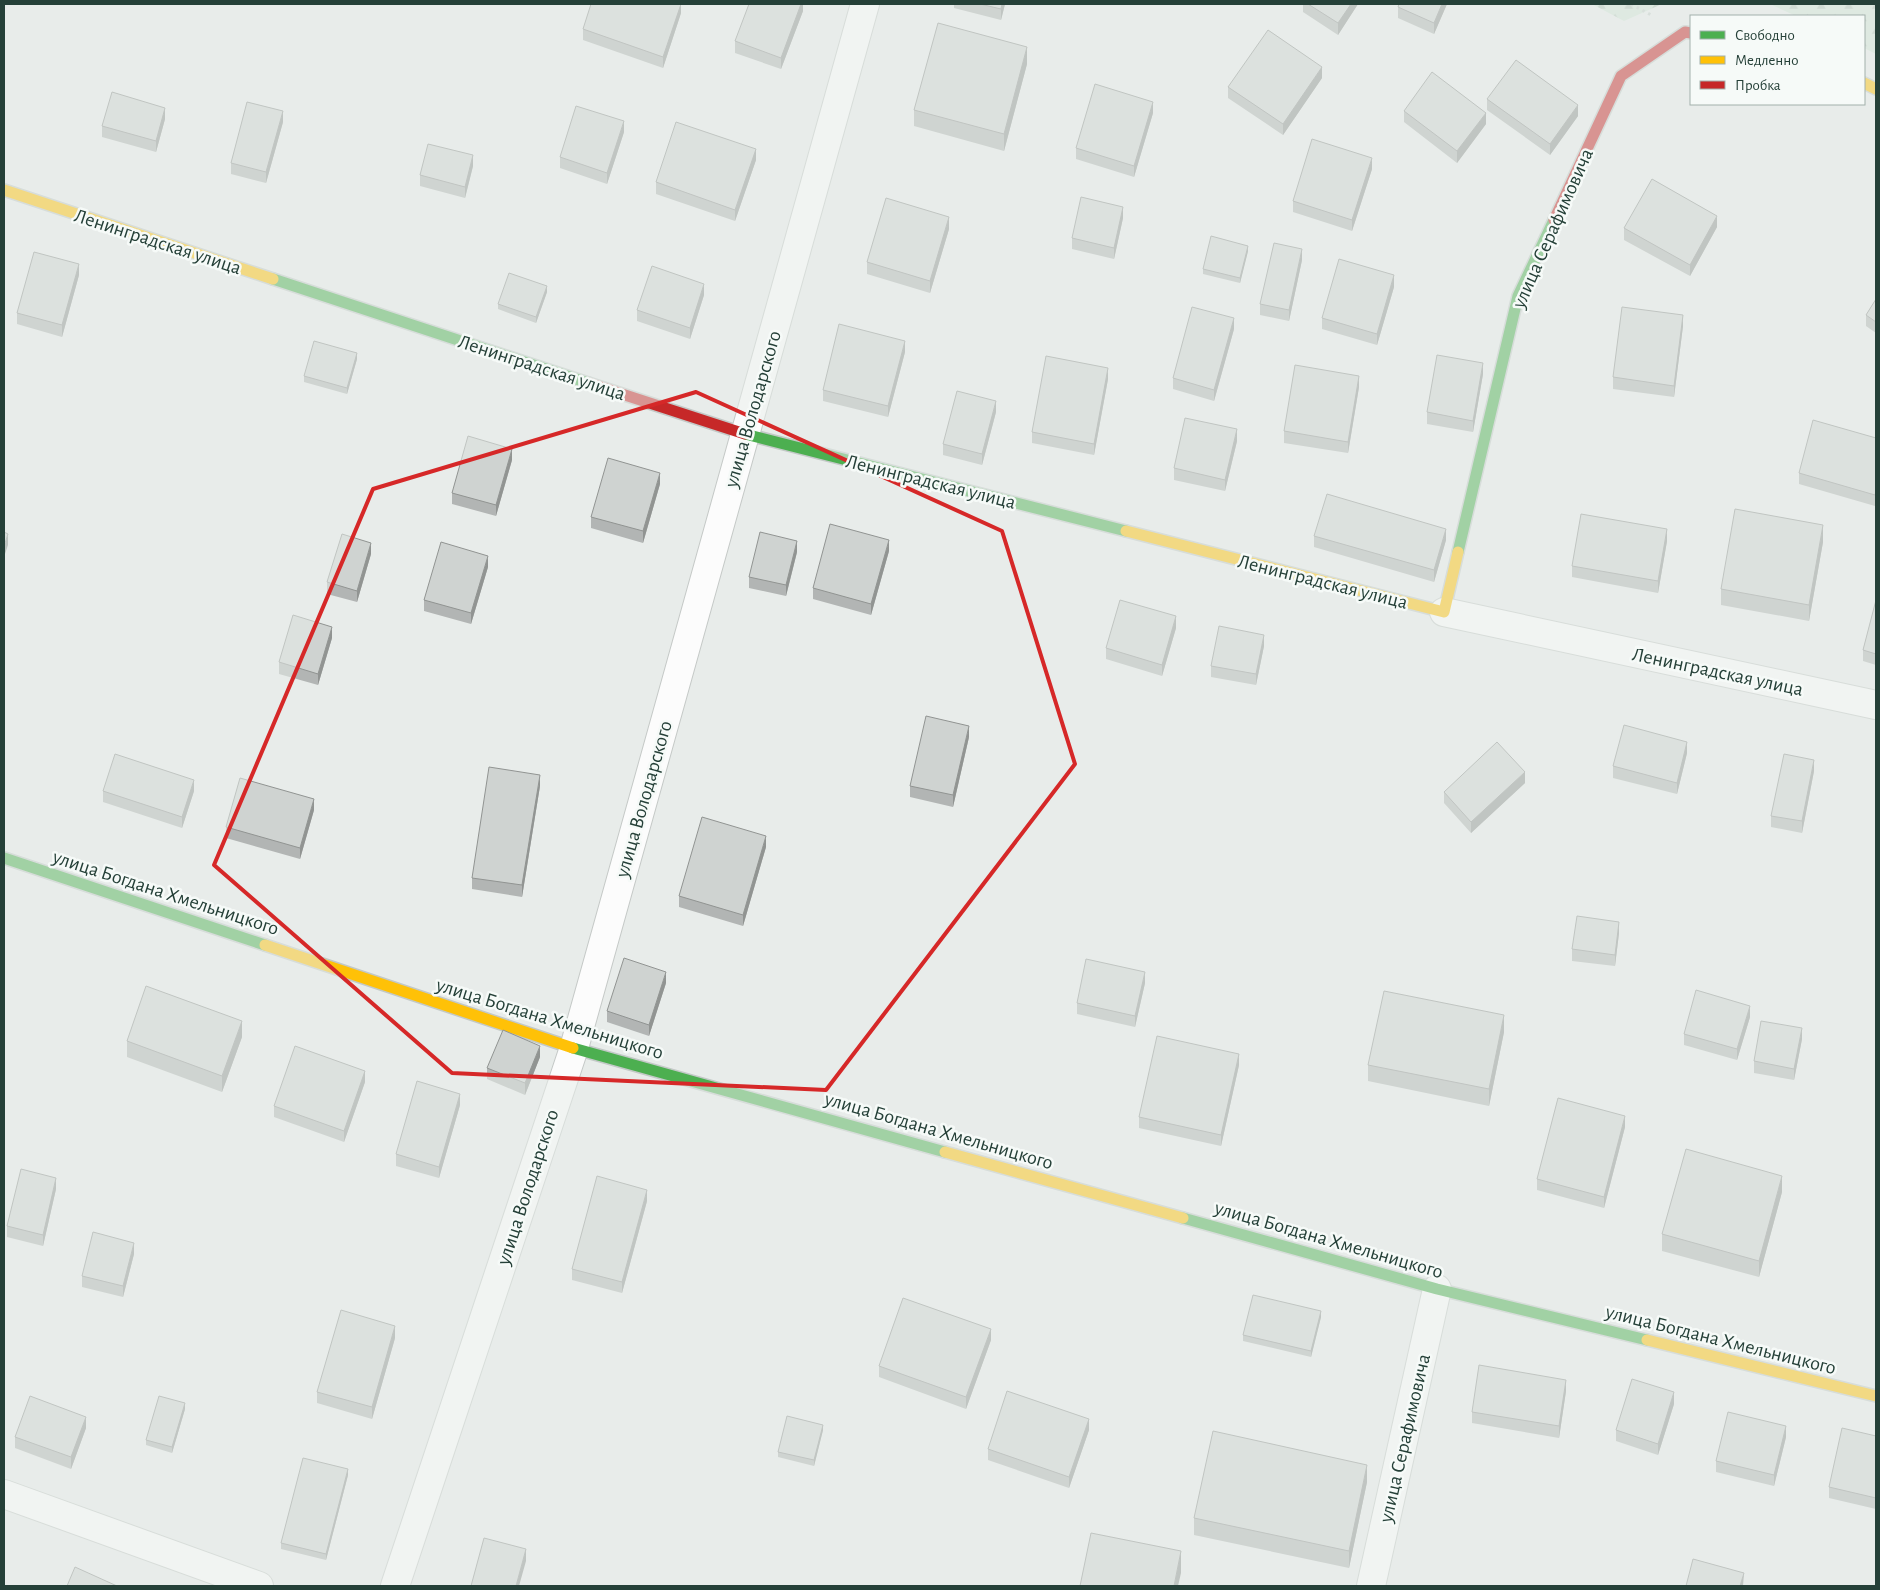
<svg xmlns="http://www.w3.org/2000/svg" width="1880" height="1590" viewBox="0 0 1880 1590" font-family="'Alegreya Sans',sans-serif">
	<defs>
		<pattern id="forest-firs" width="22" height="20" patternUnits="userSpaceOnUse" patternTransform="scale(1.25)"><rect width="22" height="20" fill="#d2e4d7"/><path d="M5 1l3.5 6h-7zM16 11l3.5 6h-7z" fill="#b4c5b9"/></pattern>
	</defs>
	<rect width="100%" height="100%" fill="#e8ecea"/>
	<path fill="url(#forest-firs)" d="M1592,4H1662L1624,21Z
		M1770,4H1876V54L1864,48V16H1796Z"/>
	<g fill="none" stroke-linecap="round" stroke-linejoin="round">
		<g stroke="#c5c9c7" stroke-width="30">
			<path id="street" d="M1444,612L1876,705
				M4,1494L259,1586
				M395,1586L574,1048L865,4
				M1371,1586L1437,1289"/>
		</g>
		<g stroke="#c3c9c7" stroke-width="14">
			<path id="fast" d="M273,279L588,383
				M745,434L1126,531
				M1458,552L1518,296L1554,220
				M4,858L265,945
				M573,1048L945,1152
				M1183,1218L1437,1289L1647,1340"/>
		</g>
		<g stroke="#c3c9c7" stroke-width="14">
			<path id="slow" d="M1864,83L1876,89
				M4,190L273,279
				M1126,531L1444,612L1458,552
				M265,945L573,1048
				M945,1152L1183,1218
				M1647,1340L1876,1396"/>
		</g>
		<g stroke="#c3c9c7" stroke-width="14">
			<path id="jam" d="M1554,220L1621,76L1685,32L1691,33
				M588,383L745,434"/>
		</g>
		<path stroke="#c6cecb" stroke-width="3" stroke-dasharray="2.5 4" stroke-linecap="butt" d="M1631,4L1653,16"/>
		<use href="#street" stroke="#fcfcfc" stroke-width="28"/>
		<use href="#fast" stroke="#4caf50" stroke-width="11"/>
		<use href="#slow" stroke="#ffc107" stroke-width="11"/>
		<use href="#jam" stroke="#c62828" stroke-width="11"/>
	</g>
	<path fill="#b2b5b4" d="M681,4V13L663,68L583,40V29Z
		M803,4V11L781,69L735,53V41Z
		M954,4H1005L1001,20L954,8Z
		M1303,4H1358L1338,35L1303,12Z
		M1447,4L1434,34L1398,18V7Z
		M1027,64L1004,151L914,126V110Z
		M1322,78L1283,135L1228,98V87Z
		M1487,99L1578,116L1550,155L1487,110Z
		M1404,111L1486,124L1457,163L1404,122Z
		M1153,113L1134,177L1076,159V148Z
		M165,119L156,152L102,137V126Z
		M283,122L266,183L231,174V163Z
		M624,132L607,184L560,168V157Z
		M756,160L735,221L656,194V182Z
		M473,166L465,198L420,186V175Z
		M1372,169L1352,231L1293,212V201Z
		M1123,218L1114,259L1072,249V238Z
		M1717,227L1690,276L1624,240V228Z
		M949,229L930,293L867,274V262Z
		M1248,251L1240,283L1203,274V269Z
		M1302,260L1289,321L1260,315V304Z
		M79,275L62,337L17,324V313Z
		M1394,287L1377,345L1322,329V318Z
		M547,292L536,323L498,309V304Z
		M704,295L690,339L637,321V310Z
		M1876,299V333L1866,326V315Z
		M1683,326L1674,397L1613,389V377Z
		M1234,329L1214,401L1173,389V378Z
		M905,352L888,417L823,401V390Z
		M357,359L347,394L304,382V376Z
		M1483,374L1473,432L1427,424V412Z
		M1108,379L1094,455L1032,443V432Z
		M1359,387L1348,453L1284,443V431Z
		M996,412L982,465L943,455V444Z
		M1876,438L1875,506L1799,484V473Z
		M1237,441L1225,491L1174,480V468Z
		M512,460L496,516L452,504V493Z
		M660,484L643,543L591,528V517Z
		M1314,536L1446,540L1434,582L1314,547Z
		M1667,541L1658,593L1572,577V566Z
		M1823,542L1809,621L1721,605V589Z
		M889,551L871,615L813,599V588Z
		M797,552L786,596L749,588V577Z
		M371,554L357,602L327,594V582Z
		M488,567L471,624L424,611V600Z
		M1876,600V665L1863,661V650Z
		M1176,628L1162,676L1106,659V648Z
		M332,638L318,685L279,674V662Z
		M1264,646L1256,685L1211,677V666Z
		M969,737L953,807L910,797V786Z
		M1687,753L1677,794L1613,778V766Z
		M1814,771L1802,833L1771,827V816Z
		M1525,783L1471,833L1444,803V792Z
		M540,786L522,897L472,889V878Z
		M103,791H194L182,828L103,802Z
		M314,810L300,859L226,838V827Z
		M766,847L743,926L679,907V896Z
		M1619,933L1615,966L1572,961V949Z
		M666,983L649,1036L607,1022V1011Z
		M1145,983L1135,1027L1077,1014V1003Z
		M1750,1017L1737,1060L1684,1045V1034Z
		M1504,1032L1489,1106L1368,1081V1065Z
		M242,1037L222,1092L127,1057V1041Z
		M1802,1039L1794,1080L1754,1073V1061Z
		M540,1057L525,1095L487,1079V1068Z
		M1239,1065L1221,1146L1139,1128V1117Z
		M365,1082L344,1142L274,1117V1106Z
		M460,1105L439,1178L396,1166V1154Z
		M1625,1127L1604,1208L1537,1190V1179Z
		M56,1189L43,1246L7,1237V1226Z
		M1782,1192L1759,1277L1662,1251V1234Z
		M647,1201L622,1293L572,1280V1269Z
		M134,1254L123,1297L82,1287V1276Z
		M1321,1317L1311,1357L1243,1341V1335Z
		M395,1338L372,1419L317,1403V1392Z
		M991,1340L966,1409L879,1377V1366Z
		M1566,1391L1559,1438L1472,1423V1412Z
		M1674,1404L1658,1455L1616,1441V1430Z
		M185,1409L172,1453L146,1445V1440Z
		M86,1428L71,1469L15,1448V1437Z
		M823,1430L814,1466L778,1457V1452Z
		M1089,1430L1069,1488L988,1460V1449Z
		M1876,1436V1509L1829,1498V1487Z
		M1786,1437L1774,1486L1716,1472V1461Z
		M348,1475L326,1560L281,1549V1543Z
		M1367,1482L1349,1568L1194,1535V1518Z"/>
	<path fill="#919492" d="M681,4V13L663,68V57Z
		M801,4H803V11L781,69V58Z
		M1002,4H1005L1001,20V9Z
		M1351,4H1358L1338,35V23Z
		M1442,4H1447L1434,34V23Z
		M1027,47V64L1004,151V134Z
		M1322,67V78L1283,135V124Z
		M1153,102V113L1134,177V166Z
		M1578,105V116L1550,155V144Z
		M165,108V119L156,152V141Z
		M283,111V122L266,183V172Z
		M1486,113V124L1457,163V151Z
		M624,121V132L607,184V173Z
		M756,149V160L735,221V210Z
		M473,155V166L465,198V187Z
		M1372,158V169L1352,231V220Z
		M1123,207V218L1114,259V248Z
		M1717,216V227L1690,276V265Z
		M949,217V229L930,293V281Z
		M1248,246V251L1240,283V278Z
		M1302,249V260L1289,321V310Z
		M79,264V275L62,337V325Z
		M1394,275V287L1377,345V334Z
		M704,284V295L690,339V328Z
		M547,286V292L536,323V317Z
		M1683,315V326L1674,397V386Z
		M1234,318V329L1214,401V390Z
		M905,341V352L888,417V406Z
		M357,353V359L347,394V388Z
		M1483,363V374L1473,432V421Z
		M1108,368V379L1094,455V444Z
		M1359,376V387L1348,453V442Z
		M996,401V412L982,465V454Z
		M1237,429V441L1225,491V480Z
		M512,449V460L496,516V505Z
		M660,473V484L643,543V531Z
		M1876,491V502L1875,506V495Z
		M1823,525V542L1809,621V605Z
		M1446,529V540L1434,582V570Z
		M1667,529V541L1658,593V581Z
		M8,534V545L4,557V546Z
		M889,540V551L871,615V604Z
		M797,541V552L786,596V585Z
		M371,543V554L357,602V591Z
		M488,556V567L471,624V613Z
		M1176,616V628L1162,676V665Z
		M332,627V638L318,685V674Z
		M1264,635V646L1256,685V674Z
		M969,726V737L953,807V795Z
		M1687,742V753L1677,794V783Z
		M1814,760V771L1802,833V821Z
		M1525,772V783L1471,833V822Z
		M540,775V786L522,897V885Z
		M194,780V791L182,828V817Z
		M314,799V810L300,859V848Z
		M766,836V847L743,926V915Z
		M1619,922V933L1615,966V955Z
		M666,972V983L649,1036V1025Z
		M1145,972V983L1135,1027V1016Z
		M1750,1006V1017L1737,1060V1049Z
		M1504,1015V1032L1489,1106V1089Z
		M242,1021V1037L222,1092V1076Z
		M1802,1028V1039L1794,1080V1069Z
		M540,1046V1057L525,1095V1083Z
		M1239,1054V1065L1221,1146V1135Z
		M365,1071V1082L344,1142V1131Z
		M460,1094V1105L439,1178V1167Z
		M1625,1116V1127L1604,1208V1197Z
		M1782,1176V1192L1759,1277V1261Z
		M56,1178V1189L43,1246V1235Z
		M647,1190V1201L622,1293V1282Z
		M134,1243V1254L123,1297V1286Z
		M1321,1311V1317L1311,1357V1351Z
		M395,1326V1338L372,1419V1407Z
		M991,1329V1340L966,1409V1397Z
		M1566,1380V1391L1559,1438V1426Z
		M1674,1392V1404L1658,1455V1444Z
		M185,1403V1409L172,1453V1447Z
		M86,1417V1428L71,1469V1457Z
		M1089,1419V1430L1069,1488V1477Z
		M823,1425V1430L814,1466V1460Z
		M1786,1426V1437L1774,1486V1475Z
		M1367,1465V1482L1349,1568V1551Z
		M348,1469V1475L326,1560V1554Z
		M526,1549V1561L519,1586H516Z
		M1181,1551V1573L1178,1586H1174Z
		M1744,1573L1743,1586H1740Z"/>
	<path fill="#cfd3d1" stroke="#919492" d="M591,4H681L663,57L583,29Z
		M749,4H801L781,58L735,41Z
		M980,4H1002L1001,9Z
		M1308,4H1351L1338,23Z
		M1399,4H1442L1434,23L1398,7Z
		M938,23L1027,47L1004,134L914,110Z
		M1268,30L1322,67L1283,124L1228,87Z
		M1516,60L1578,105L1550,144L1487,99Z
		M1432,72L1486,113L1457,151L1404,111Z
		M1095,84L1153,102L1134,166L1076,148Z
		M112,92L165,108L156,141L102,126Z
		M247,102L283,111L266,172L231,163Z
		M576,106L624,121L607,173L560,157Z
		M676,122L756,149L735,210L656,182Z
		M1312,139L1372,158L1352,220L1293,201Z
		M428,144L473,155L465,187L420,175Z
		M1652,179L1717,216L1690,265L1624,228Z
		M1081,197L1123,207L1114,248L1072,238Z
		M886,198L949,217L930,281L867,262Z
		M1211,236L1248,246L1240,278L1203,269Z
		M1274,243L1302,249L1289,310L1260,304Z
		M34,252L79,264L62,325L17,313Z
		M1339,259L1394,275L1377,334L1322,318Z
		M652,266L704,284L690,328L637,310Z
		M509,273L547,286L536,317L498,304Z
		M1876,299V322L1866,315Z
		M1192,307L1234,318L1214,390L1173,378Z
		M1622,307L1683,315L1674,386L1613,377Z
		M839,324L905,341L888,406L823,390Z
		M314,341L357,353L347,388L304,376Z
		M1437,355L1483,363L1473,421L1427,412Z
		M1046,356L1108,368L1094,444L1032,432Z
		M1295,365L1359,376L1348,442L1284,431Z
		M957,391L996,401L982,454L943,444Z
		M1185,418L1237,429L1225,480L1174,468Z
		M1813,420L1876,438V491L1875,495L1799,473Z
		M468,436L512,449L496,505L452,493Z
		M608,458L660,473L643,531L591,517Z
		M1327,494L1446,529L1434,570L1314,536Z
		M1735,509L1823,525L1809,605L1721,589Z
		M1581,514L1667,529L1658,581L1572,566Z
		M830,524L889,540L871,604L813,588Z
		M4,532L8,534L4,546Z
		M760,532L797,541L786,585L749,577Z
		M342,534L371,543L357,591L327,582Z
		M441,542L488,556L471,613L424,600Z
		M1120,600L1176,616L1162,665L1106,648Z
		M1876,600V654L1863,650Z
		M293,615L332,627L318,674L279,662Z
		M1219,626L1264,635L1256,674L1211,666Z
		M926,716L969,726L953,795L910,786Z
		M1624,725L1687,742L1677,783L1613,766Z
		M1497,742L1525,772L1471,822L1444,792Z
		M115,754L194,780L182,817L103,791Z
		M1784,754L1814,760L1802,821L1771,816Z
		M489,767L540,775L522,885L472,878Z
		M240,778L314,799L300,848L226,827Z
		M702,817L766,836L743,915L679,896Z
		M1577,916L1619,922L1615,955L1572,949Z
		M624,958L666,972L649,1025L607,1011Z
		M1086,959L1145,972L1135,1016L1077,1003Z
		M146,986L242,1021L222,1076L127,1041Z
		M1696,990L1750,1006L1737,1049L1684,1034Z
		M1384,991L1504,1015L1489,1089L1368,1065Z
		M1761,1021L1802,1028L1794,1069L1754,1061Z
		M503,1030L540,1046L525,1083L487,1068Z
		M1157,1036L1239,1054L1221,1135L1139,1117Z
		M295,1046L365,1071L344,1131L274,1106Z
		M417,1081L460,1094L439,1167L396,1154Z
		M1558,1098L1625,1116L1604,1197L1537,1179Z
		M1686,1149L1782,1176L1759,1261L1662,1234Z
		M21,1169L56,1178L43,1235L7,1226Z
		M597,1176L647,1190L622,1282L572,1269Z
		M93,1232L134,1243L123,1286L82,1276Z
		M1253,1295L1321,1311L1311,1351L1243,1335Z
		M903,1298L991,1329L966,1397L879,1366Z
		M341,1310L395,1326L372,1407L317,1392Z
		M1479,1365L1566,1380L1559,1426L1472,1412Z
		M1632,1379L1674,1392L1658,1444L1616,1430Z
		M1007,1391L1089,1419L1069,1477L988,1449Z
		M30,1396L86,1417L71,1457L15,1437Z
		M159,1396L185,1403L172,1447L146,1440Z
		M1728,1412L1786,1426L1774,1475L1716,1461Z
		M787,1416L823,1425L814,1460L778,1452Z
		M1842,1428L1876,1436V1498L1829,1487Z
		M1213,1431L1367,1465L1349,1551L1194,1518Z
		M303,1458L348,1469L326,1554L281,1543Z
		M1091,1533L1181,1551L1174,1586H1080Z
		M484,1538L526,1549L516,1586H471Z
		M1693,1559L1744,1573L1740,1586H1686Z
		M75,1567L117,1586H67Z"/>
	<path d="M0 0H1880V1590H0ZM696,392L1002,531L1075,764L826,1090L452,1073L214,865L373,489Z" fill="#e8ecea" fill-opacity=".55" fill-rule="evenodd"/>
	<path fill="none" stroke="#d62828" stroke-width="4" stroke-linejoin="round" d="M696,392L1002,531L1075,764L826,1090L452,1073L214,865L373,489Z"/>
	<g text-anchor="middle" stroke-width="5" stroke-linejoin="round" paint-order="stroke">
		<g font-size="20" fill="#254038" stroke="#f6faf8">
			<text transform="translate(1552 228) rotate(-66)" y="7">улица Серафимовича</text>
			<text transform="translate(158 241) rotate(18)" y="7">Ленинградская улица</text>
			<text transform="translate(542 367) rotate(18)" y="7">Ленинградская улица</text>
			<text transform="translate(752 409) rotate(-74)" y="7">улица Володарского</text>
			<text transform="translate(931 481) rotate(14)" y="7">Ленинградская улица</text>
			<text transform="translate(1323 581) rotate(14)" y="7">Ленинградская улица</text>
			<text transform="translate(1718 671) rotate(12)" y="7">Ленинградская улица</text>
			<text transform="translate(643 799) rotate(-74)" y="7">улица Володарского</text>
			<text transform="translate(166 892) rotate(18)" y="7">улица Богдана Хмельницкого</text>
			<text transform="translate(550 1018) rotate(17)" y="7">улица Богдана Хмельницкого</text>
			<text transform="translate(939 1130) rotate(16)" y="7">улица Богдана Хмельницкого</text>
			<text transform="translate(527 1187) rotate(-72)" y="7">улица Володарского</text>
			<text transform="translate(1329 1239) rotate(16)" y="7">улица Богдана Хмельницкого</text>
			<text transform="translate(1721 1339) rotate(14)" y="7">улица Богдана Хмельницкого</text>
			<text transform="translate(1404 1438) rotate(-77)" y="7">улица Серафимовича</text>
		</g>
	</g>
	<rect width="1880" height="1590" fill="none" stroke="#254038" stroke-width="10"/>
	<rect x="1690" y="15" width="175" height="90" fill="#f6faf8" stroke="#a2b0ab"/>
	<rect x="1700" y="31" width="25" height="8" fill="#4caf50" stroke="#a2b0ab"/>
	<text x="1735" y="40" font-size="15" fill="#254038">Свободно</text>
	<rect x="1700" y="56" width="25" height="8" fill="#ffc107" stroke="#a2b0ab"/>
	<text x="1735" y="65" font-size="15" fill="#254038">Медленно</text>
	<rect x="1700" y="81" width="25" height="8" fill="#c62828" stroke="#a2b0ab"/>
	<text x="1735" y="90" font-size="15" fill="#254038">Пробка</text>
</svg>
